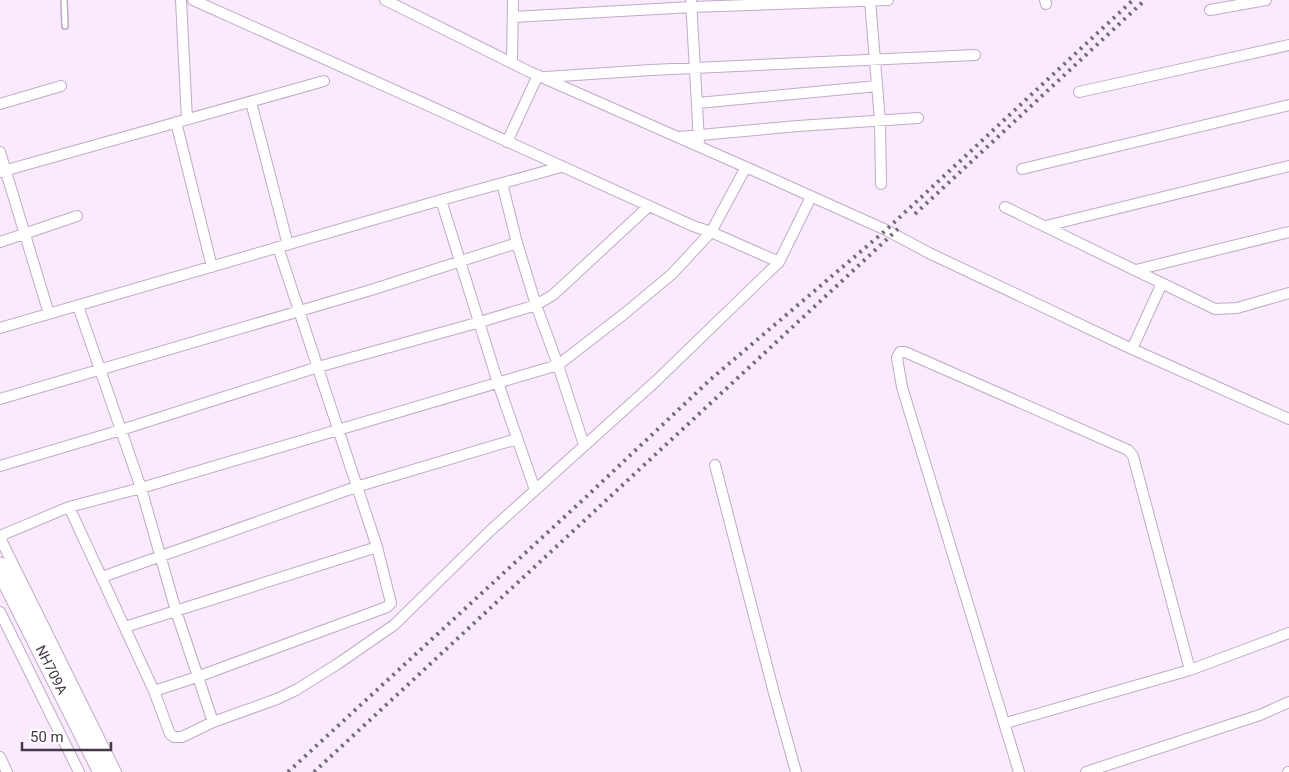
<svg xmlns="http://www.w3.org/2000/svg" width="1289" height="772" viewBox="0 0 1289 772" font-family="Roboto,sans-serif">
	<rect width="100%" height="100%" fill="#f9ebfd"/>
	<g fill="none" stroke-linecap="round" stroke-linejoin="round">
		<g stroke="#c1aac6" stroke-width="8">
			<path id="lane" d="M64,0L65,26"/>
		</g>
		<g stroke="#c1aac6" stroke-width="12">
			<path id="street" d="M181,0L187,119
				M193,0C360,74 527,150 693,226L711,232L779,262
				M385,0L530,72L766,176L886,230L929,253L1132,349L1289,419
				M691,0L699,141
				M870,0L880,121L881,184
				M1045,0L1046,4
				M1210,10L1266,0
				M513,17L692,7L888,0
				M512,63L513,0
				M546,77L651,70L975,55
				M1079,92L1289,45
				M251,102L288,245
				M698,103L877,86
				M0,104L61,86
				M176,122L212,267
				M679,137L798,126L918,118
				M507,142L538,75
				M0,152L49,314
				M1022,169L1289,105
				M0,172L324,81
				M502,183L517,243L536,305L558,365L584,445
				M441,200L498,383L535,490
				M1005,207L1215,309L1237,308L1289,293
				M1046,226L1289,166
				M0,242L77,216
				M1136,270L1289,232
				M78,306L141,488L176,611L213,722
				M0,328L441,200L561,167
				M1132,349L1162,283
				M0,399L371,290L517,243
				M715,465L774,693L796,772
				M0,466L121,430L318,367L480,322L536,305L553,295L649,206
				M69,507L154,691L170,734L174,737H182L213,722L277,699L296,690L336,665L394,625L491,530L656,381L779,262L811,197
				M0,536L69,507L141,488L558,365L624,314L672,274L711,232L746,167
				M0,538L116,772
				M102,577L356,487L517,439
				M0,612L79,772
				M125,627L377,547
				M154,691L197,677L387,607L391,603L377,547L278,247
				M1006,723L1190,670L1289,633
				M0,757L7,772
				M1019,772L902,387L897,358L900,352H905L1128,450L1133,456L1190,670
				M1086,772L1260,715L1289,702
				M1288,772H1289"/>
		</g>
		<g stroke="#c1aac6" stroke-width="21">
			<g id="highway">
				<path id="s1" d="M0,567L103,772"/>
			</g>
		</g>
		<use href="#lane" stroke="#fff" stroke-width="5"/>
		<use href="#street" stroke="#fff" stroke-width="10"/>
		<use href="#highway" stroke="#fff" stroke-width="19"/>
		<path stroke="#746a76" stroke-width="4" stroke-dasharray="2.5 5" stroke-linecap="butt" d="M915,214L1145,0
			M288,772L586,497L711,379L886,230L1133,0
			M314,772L900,227"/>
	</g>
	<g text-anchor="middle" stroke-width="4.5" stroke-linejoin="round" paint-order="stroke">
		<g font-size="14" fill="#423944" stroke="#fff">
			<text dy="5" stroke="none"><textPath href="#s1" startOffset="115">NH709A</textPath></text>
		</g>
	</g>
	<path d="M22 742v8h89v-8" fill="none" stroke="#423944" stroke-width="2.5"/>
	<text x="30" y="742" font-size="15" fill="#423944" stroke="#ffffff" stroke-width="4" paint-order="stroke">50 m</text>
</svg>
